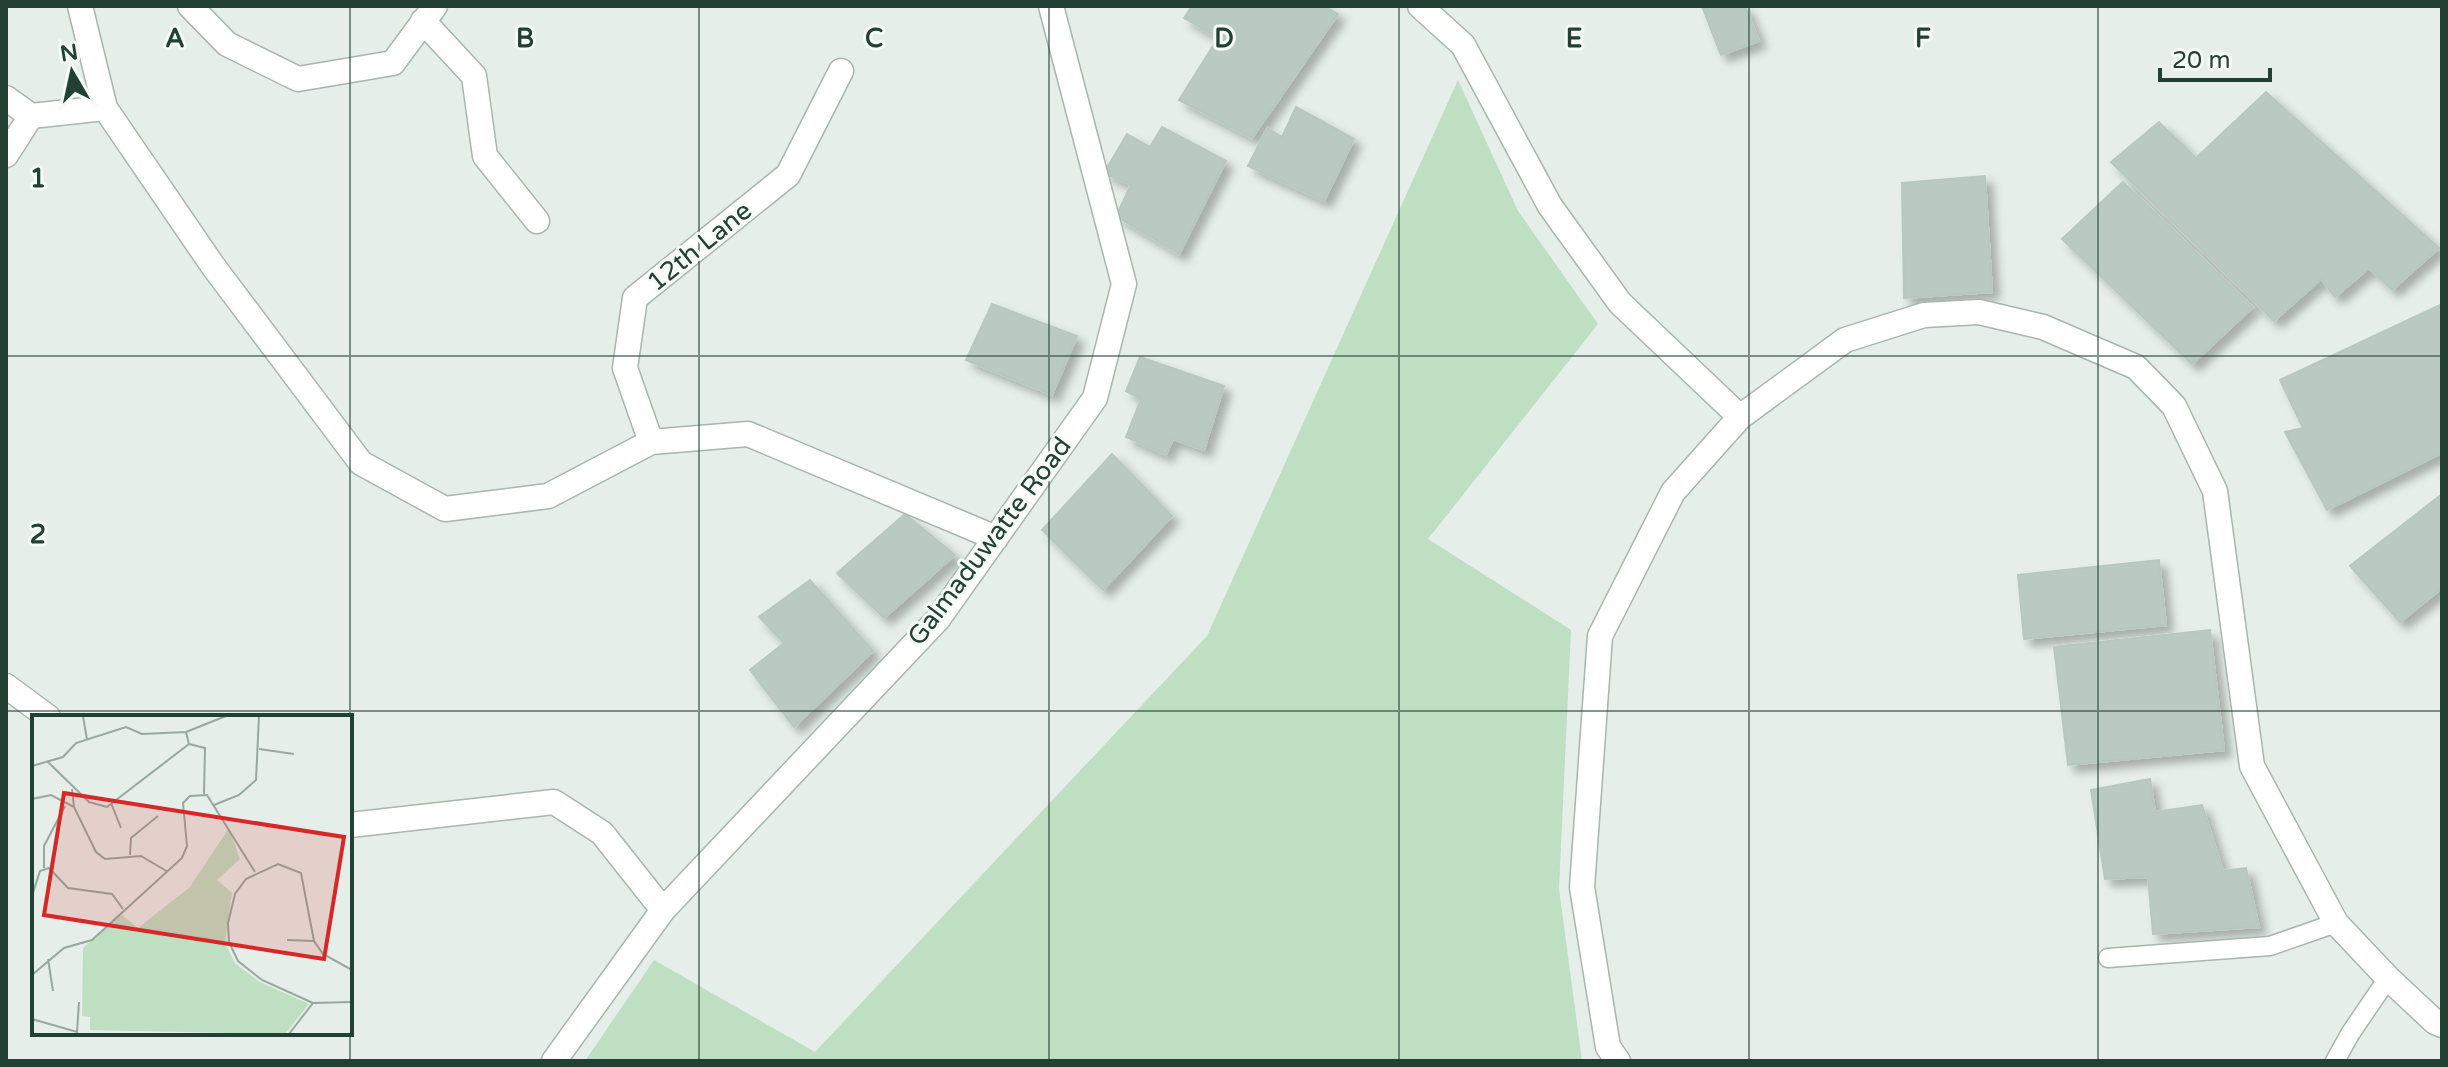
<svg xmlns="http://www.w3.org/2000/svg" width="2448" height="1067" viewBox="0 0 2448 1067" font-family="'Varela Round',sans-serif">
	<defs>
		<filter id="shadow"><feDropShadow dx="7" dy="7" stdDeviation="4" flood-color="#0004"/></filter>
	</defs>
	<rect width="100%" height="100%" fill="#e5eee8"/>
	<path fill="#bedfc2" d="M1458,80L1518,211L1598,324L1428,539L1571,630L1559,889L1582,1061H585L654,960L815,1052L1207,636Z"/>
	<path fill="#bac9c1" stroke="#b7c8be" stroke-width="2" filter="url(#shadow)" d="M1192,6H1324L1338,14L1252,138L1179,100L1218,38L1184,18Z
		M1702,6H1745L1759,41L1721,55Z
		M2266,92L2439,248L2392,290L2369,268L2335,297L2321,279L2274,321L2111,162L2159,122L2196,158Z
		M1296,107L1354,139L1324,201L1248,166L1267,128L1282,137Z
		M1162,127L1226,161L1179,254L1116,216L1131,185L1104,173L1127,134L1150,147Z
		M1985,176L1992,292L1904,298L1902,183Z
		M2123,182L2253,307L2192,364L2062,239Z
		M992,304L1077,336L1052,395L966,360Z
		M2442,304V453L2327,510L2285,432L2303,428L2280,380Z
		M1140,357L1224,386L1204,450L1173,439L1166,455L1126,437L1141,399L1126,391Z
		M1112,454L1172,516L1103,590L1042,530Z
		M2442,494V588L2400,622L2350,566Z
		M905,514L955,555L884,618L837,573Z
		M2159,560L2166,625L2024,639L2018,575Z
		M810,580L873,651L794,727L750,670L784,643L759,617Z
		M2210,630L2224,750L2068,765L2054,647Z
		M2150,779L2155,812L2202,805L2223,871L2246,868L2259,927L2153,934L2148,877L2105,879L2091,790Z"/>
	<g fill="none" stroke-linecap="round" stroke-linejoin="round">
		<g stroke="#a7b6ae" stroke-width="21">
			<path id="lane" d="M2108,958L2270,946L2336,923
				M2335,1061L2350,1034L2388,978"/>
		</g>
		<g stroke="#a7b6ae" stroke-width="27">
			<path id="street" d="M80,6L105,108L213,266L361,463L445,509L548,496L651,442L748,434L996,538
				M190,6L227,44L298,79L393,63L435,6
				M1420,6L1463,45L1550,206L1620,303L1740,417
				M423,21L474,76L485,156L537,221
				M6,98L31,116L105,108
				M6,155L31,116
				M651,442L625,368L635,298L788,175L841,71
				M6,686L48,717
				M350,825L554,802L602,833L663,910
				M554,1061L663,910L938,619L1095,398L1124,284L1051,6
				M1618,1061L1608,1047L1582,887L1600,636L1673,492L1740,417L1845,340L1924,315L1979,312L2043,327L2136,367L2174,406L2215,491L2252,766L2336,923L2388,978L2435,1022L2442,1025"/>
		</g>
		<use href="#lane" stroke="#fff" stroke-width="18"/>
		<use href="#street" stroke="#fff" stroke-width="24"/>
	</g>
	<path fill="none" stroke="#234034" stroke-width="2" stroke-opacity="0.55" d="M350,6V717M699,6V1061M1049,6V1061M1399,6V1061M1749,6V1061M2098,6V1061M6,356H2442M6,711H2442M350,1033V1061"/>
	<g text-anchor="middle" stroke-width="6" stroke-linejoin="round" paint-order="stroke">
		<g font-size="26" fill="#234034" stroke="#f5faf7">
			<text transform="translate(699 246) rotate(-39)" y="9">12th Lane</text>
			<text transform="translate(989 541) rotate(-53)" y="9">Galmaduwatte Road</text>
		</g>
	</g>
	<g transform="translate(32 715)">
		<rect width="320" height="320" fill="#e5eee8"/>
		<path d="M197,113L208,144L185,165L200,178L193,228L203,248L228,267L277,289L253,319L58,315V302L50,301L51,233L89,199L106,213L158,172Z" fill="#bedfc2"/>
		<path fill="none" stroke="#97a8a0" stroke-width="2" d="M51,1L55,25M154,17L194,1M157,29L173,33L172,79M227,34L262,39M16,47L57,87L75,92L157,29M0,51L31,42L44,28L94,12L110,19L154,17L157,29M40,74L42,92L64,137L73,144L109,141L136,157M0,84L19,80L42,92M79,88L89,113M182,90L207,80L224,65L227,1M98,140L99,123L126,101M12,153V131L33,91M0,181L8,156L17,153L36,173L80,179L91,194M255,225L282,226M16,244L21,276M0,260L32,233L60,225L150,143L155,131L151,88L158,81L175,80L223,157M281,288L230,265L206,246L197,227L196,208L203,179L214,164L246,149L269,158L282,226L291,239L320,255M0,304L45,317L47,287M257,319L281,288L320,287"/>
		<path fill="#d62828" fill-opacity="0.15" stroke="#d62828" stroke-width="4" d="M32,78L312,122L292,244L12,200Z"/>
		<rect width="320" height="320" fill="none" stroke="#234034" stroke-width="4"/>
	</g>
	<g font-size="26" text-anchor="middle" font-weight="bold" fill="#234034" stroke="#f5faf7" stroke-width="6" stroke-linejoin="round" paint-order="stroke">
		<text x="175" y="47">A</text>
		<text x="525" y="47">B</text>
		<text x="874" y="47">C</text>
		<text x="1224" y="47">D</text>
		<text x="1574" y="47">E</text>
		<text x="1923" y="47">F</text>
		<text x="38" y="187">1</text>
		<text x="38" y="543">2</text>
	</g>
	<rect width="2448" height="1067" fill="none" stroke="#234034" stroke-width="16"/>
	<g transform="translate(72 72) rotate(351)" stroke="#f5faf7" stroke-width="6" paint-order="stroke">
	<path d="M0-6L14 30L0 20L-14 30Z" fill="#234034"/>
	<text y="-12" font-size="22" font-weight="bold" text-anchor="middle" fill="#234034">N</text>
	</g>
	<path d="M2160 68v12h110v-12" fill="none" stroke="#234034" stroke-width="4"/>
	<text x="2172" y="68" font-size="24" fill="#234034" stroke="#f5faf7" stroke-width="6" paint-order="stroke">20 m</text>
</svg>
